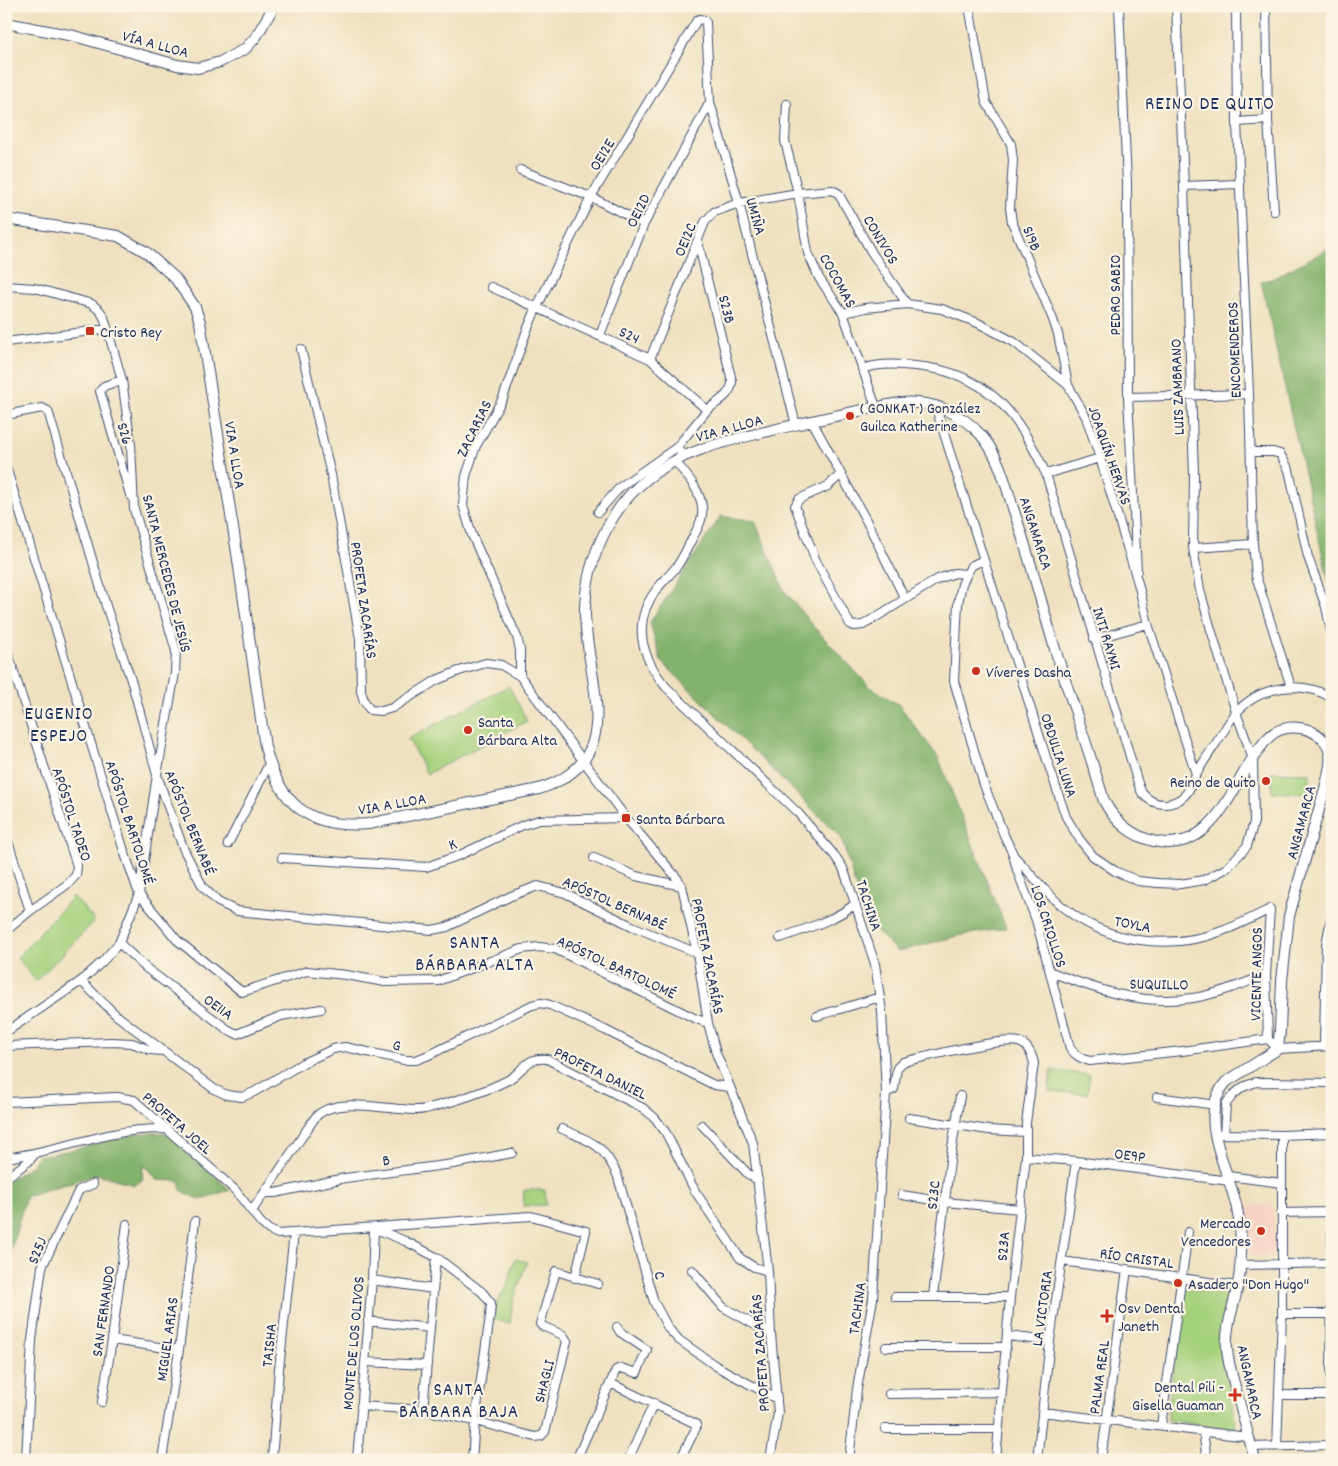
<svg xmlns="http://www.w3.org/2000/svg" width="1338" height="1466" viewBox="0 0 1338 1466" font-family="Dekko,sans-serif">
	<rect width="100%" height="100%" fill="#fcf5e5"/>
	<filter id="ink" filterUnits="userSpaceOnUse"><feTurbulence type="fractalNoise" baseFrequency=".02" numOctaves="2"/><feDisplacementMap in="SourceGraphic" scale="10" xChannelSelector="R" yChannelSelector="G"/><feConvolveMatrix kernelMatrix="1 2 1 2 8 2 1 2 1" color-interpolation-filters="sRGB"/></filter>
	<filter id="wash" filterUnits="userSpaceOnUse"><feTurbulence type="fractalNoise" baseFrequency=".0096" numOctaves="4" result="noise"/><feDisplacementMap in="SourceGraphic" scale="20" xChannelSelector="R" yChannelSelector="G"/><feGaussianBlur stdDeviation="1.12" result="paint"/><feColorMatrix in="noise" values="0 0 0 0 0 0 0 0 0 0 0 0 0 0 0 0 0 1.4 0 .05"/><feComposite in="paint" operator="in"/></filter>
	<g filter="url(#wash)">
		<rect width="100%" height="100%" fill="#efe1c0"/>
		<path fill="#f6d2c4" d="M1273,1204L1275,1256H1250L1244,1206Z"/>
		<path fill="#a5d07c" stroke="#60806d" d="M509,686L527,721L427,774L408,739Z
			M1271,772L1310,773L1309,794L1272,792Z
			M73,896L95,921L36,981L17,958Z
			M1051,1070L1090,1075L1087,1094L1049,1091Z
			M524,1190H545L546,1205L523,1206Z
			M515,1259L527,1262L513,1302L510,1323L493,1319L495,1305L507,1286Z
			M1182,1288L1228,1294L1220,1342L1229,1390L1236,1422L1234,1430L1167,1420Z"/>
		<path fill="#84b26c" stroke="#507065" d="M1328,249L1332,251V597L1261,281L1272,279Z
			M721,516L755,521L784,590L813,626L870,687L899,705L938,757L1006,928L957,936L897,952L865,918L841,837L661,661L650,622Z
			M141,1133H168L230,1190L199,1200L181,1190L179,1181L157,1180L149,1169L143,1166L142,1180L135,1185L98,1174L26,1196L6,1268V1182L34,1164L37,1156C73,1152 106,1140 141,1133Z"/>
	</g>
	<g filter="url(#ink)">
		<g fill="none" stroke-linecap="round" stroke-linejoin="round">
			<g stroke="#3b4a6d" stroke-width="10">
				<path id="minor" d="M969,6L986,102L1011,144L1013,160L1010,208L1012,222L1052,317L1058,334L1068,385
					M1119,6L1127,183L1128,397L1137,571
					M1236,6L1237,122L1249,394L1253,544L1256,576L1291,687
					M1266,6L1268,120L1274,211
					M787,104L785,141L798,193L808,253L819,278L843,313L876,407
					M1237,122L1268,120
					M520,170L591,197L644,224
					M1184,186L1240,184
					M6,286L35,288L92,304L100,311L104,317L122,380L131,445L134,509L176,651L175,673L157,775L139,894L119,943L102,962L81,981L6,1032
					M491,287L650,359L707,410C717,402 732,395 732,381L698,242
					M843,313L865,308L907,304L942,309L978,323L1014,342L1068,385L1086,417L1100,458L1138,583L1148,624L1196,774
					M600,335L644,224L710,102
					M6,342L107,329
					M301,349L331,475L360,639L361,691L364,701L370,710L382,711L392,708L437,680L459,671L486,663L501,665L520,676L626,818L677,878L682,886L697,953L708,1023L716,1053L753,1143L768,1271L771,1334L778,1413L770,1460
					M650,359L705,222L714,212L739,203L798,193L832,190L838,193L872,253L907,304
					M862,369C878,363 899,364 915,366C986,372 1018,412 1046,474L1137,780C1139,785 1140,791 1143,794C1154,807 1172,807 1184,796C1191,790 1192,781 1197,773C1204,760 1214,747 1222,734C1226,727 1231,718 1237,712C1260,686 1302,679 1332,698
					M122,380L104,386L100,391L130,495
					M1128,397L1249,394
					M935,405L1047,760L1066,817L1080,840L1093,856L1115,871L1138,881L1158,883L1180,884L1204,880L1227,868L1247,846L1254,822L1253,759L1236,712L1210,626L1200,590L1193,548L1194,475L1184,186L1176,6
					M6,415L42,408L48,411L106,606L132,683L157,775L170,812L184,850L203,887L218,902L237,911L432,930L447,927L511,896L538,886L565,893L632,926L697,953
					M812,421L867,522L905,599
					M677,447L707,410
					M1251,452H1273L1280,454L1289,470L1308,557L1326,607L1332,636
					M675,461C686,475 700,489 702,507C704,519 697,529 692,539C687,548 683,558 677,566C671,574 663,581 657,589C631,622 641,657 666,687L798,813L835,856L843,868L848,882L875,964L882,1012L886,1093L873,1299L857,1389L849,1460
					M6,467L124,851L139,894L177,940L242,992L307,971L346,975L385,982L438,981L522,949L539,947L555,949L694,1018L708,1023
					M1046,474L1100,458
					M840,475L828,486L799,499L795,506L816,561L850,624L854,626L863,625L938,579L955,573L966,574
					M598,512L620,487L677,447L683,456
					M1193,548L1253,544
					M983,560L971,566L962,584L958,603L954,681L984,785L1004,835L1013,854L1017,870L1036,920L1070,1048C1076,1056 1081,1059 1090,1061L1182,1051L1268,1039L1278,1049L1332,1046
					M1094,639L1148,624
					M6,647L44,766L77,866L76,875L69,883L30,911L6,931
					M520,676V650L517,637L472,535L463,505L466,476L476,446L503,398L527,330L537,307L591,197L697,20L699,19L704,20L706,22L710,102L739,203L796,425
					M6,683L13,667
					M6,835L30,911
					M228,844L269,764
					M1014,856C1030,872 1046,894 1064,908C1108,943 1170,951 1222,931C1239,925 1254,917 1270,909L1266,975L1268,1039
					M282,858L426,867L460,855L523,825L539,820L626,818
					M594,858L636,876L682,886
					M780,938C805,929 835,920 855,904
					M119,943L146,968L227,1029L237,1034L281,1016L321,1009
					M1051,972C1097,990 1143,1006 1193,998C1218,994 1242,984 1266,975
					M81,981L116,1015L214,1089L227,1095L242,1097L254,1092L303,1063L333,1049L345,1047L404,1060H416L429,1055L532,1005L541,1003L550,1005L605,1030L714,1085L729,1087
					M817,1016L880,997
					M6,1046L111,1042L132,1043L150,1050L163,1051
					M1324,1046L1326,945L1332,913
					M886,1093L894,1089L897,1068L903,1062C926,1057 1001,1037 1019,1042C1028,1045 1032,1055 1034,1063L1026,1123V1157L1010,1297L996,1460
					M1157,1097L1216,1105
					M6,1102L117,1097L134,1100L235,1190L261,1223L269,1230L278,1234L531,1216L586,1231L575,1278
					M909,1118L989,1130L1026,1132
					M702,1125L748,1174L758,1180
					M562,1129C592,1142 602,1143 617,1174L654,1302L668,1328L679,1340L716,1366L777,1399
					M1218,1134L1282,1135L1332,1133
					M1224,1134L1226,1104L1233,1095L1243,1087L1256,1082L1332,1083
					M1026,1157L1076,1161L1230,1181
					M6,1158C43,1153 77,1142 113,1134C131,1130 149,1129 167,1129
					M1228,1176L1282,1183
					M6,1178L29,1161L35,1154
					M265,1193H275L345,1178L453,1164L512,1153
					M902,1195L945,1202L1020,1209
					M252,1211L312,1122C314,1119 317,1115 320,1113C340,1099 379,1108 402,1109C410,1110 418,1111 425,1109C453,1102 482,1093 508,1080C523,1072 526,1056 547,1059L643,1108L655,1118L666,1133L695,1191L740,1258L754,1267L768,1271
					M1281,1213L1332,1212
					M376,1229L405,1241L436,1257L482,1292L491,1303L490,1316L475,1421L472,1460
					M1062,1261L1237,1286
					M1240,1265L1332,1263
					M692,1270L723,1307L771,1334
					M372,1280L433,1289
					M933,1296L950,1161L960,1096
					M895,1297H1010
					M1282,1314H1332
					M368,1321L430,1328
					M1007,1336L1050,1341
					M112,1340L179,1350
					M886,1347H1006
					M365,1362L427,1365
					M610,1383L696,1424V1428L680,1460
					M889,1394L1002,1392
					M1279,1395H1332
					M1331,1395L1332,1228
					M102,1402L112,1340L127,1224
					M361,1406L423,1410L475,1421L535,1437L541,1436L545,1432L567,1341L563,1335L542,1326L540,1324L556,1271L598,1284
					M423,1410L436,1257
					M1042,1412L1248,1437
					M1161,1426L1188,1232
					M885,1429H998
					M1203,1432L1207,1460
					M1277,1446L1282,1314V1135
					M1251,1447L1332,1445
					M26,1460L32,1340L42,1267L79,1190L93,1184
					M162,1460L179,1350L195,1221
					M272,1460L279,1369L294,1233
					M357,1460L372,1280L374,1228
					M576,1460L616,1370L621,1368L637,1373L647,1350L620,1332L617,1327
					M628,1460L654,1403
					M1037,1460L1050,1341L1076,1161
					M1101,1460L1127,1269"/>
			</g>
			<g stroke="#3b4a6d" stroke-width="12">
				<path id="tertiary" d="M6,23L74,36L177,65L198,68L220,62L245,49L256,37L274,6
					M6,219L118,236L146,252L175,278L195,307L200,322L237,553L265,747C279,804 309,829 368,824L539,789C633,759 583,676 585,607C587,559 610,508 648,478C688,447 733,440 781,428C821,419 860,410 900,403C931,400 960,412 981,435C999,456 1005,482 1013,508C1029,555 1041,602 1055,649C1071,700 1089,750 1104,801C1115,822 1130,835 1153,841C1219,857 1234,772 1269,737C1285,721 1318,726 1328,747C1333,758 1329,770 1327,781L1289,916L1282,981L1280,1030L1278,1049L1226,1082C1195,1118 1230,1171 1237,1209C1242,1233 1242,1261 1238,1285C1234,1306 1225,1327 1227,1349C1228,1364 1233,1379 1237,1394C1243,1416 1249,1438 1255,1460"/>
			</g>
			<use href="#minor" stroke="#fff" stroke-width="8"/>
			<use href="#tertiary" stroke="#fff" stroke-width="10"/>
		</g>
	</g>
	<g fill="#c8321e" stroke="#fcf5e5" stroke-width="2">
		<rect x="85" y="326" width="10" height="10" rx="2.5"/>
		<circle cx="850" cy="416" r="5"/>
		<circle cx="976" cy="671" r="5"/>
		<circle cx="468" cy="730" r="5"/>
		<circle cx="1266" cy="781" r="5"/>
		<rect x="621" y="813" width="10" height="10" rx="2.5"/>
		<circle cx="1261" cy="1231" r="5"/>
		<circle cx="1178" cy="1283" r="5"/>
		<path d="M1104.5 1308.5h5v5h5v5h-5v5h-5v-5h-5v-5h5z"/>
		<path d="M1232.5 1387.5h5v5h5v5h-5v5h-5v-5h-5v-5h5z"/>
	</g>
	<g text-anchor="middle" stroke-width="4.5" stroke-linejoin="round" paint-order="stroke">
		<g font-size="16" fill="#1b2f5e" stroke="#fcf5e5">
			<text transform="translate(156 43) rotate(15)" y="6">VÍA A LLOA</text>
			<text transform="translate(601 154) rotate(-59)" y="6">OE12E</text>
			<text transform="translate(637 210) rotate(-64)" y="6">OE12D</text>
			<text transform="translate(757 216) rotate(75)" y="6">UMIÑA</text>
			<text transform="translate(1033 238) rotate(68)" y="6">S19B</text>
			<text transform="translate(684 239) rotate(-68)" y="6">OE12C</text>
			<text transform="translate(882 239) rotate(59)" y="6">CONIVOS</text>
			<text transform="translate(839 280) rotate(61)" y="6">COCOMAS</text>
			<text transform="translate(1114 295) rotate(-90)" y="6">PEDRO SABIO</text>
			<text transform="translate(728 309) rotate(76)" y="6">S23B</text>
			<text transform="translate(630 334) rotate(26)" y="6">S24</text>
			<text transform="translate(1233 350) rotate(-92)" y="6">ENCOMENDEROS</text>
			<text transform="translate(1176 387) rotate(-92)" y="6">LUIS ZAMBRANO</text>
			<text transform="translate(729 427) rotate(-15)" y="6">VIA A LLOA</text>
			<text transform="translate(473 428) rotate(-64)" y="6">ZACARIAS</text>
			<text transform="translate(126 433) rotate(74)" y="6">S26</text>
			<text transform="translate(236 455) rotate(81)" y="6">VIA A LLOA</text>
			<text transform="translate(1111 455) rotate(71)" y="6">JOAQUÍN HERVAS</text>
			<text transform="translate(1037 533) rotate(72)" y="6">ANGAMARCA</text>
			<text transform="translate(168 573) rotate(76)" y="6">SANTA MERCEDES DE JESÚS</text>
			<text transform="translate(365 600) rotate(82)" y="6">PROFETA ZACARÍAS</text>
			<text transform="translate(1108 638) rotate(73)" y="6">INTI RAYMI</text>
			<text transform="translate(1060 755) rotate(72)" y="6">OBDULIA LUNA</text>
			<text transform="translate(392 803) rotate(-10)" y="6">VIA A LLOA</text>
			<text transform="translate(73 814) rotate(72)" y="6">APÓSTOL TADEO</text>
			<text transform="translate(131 822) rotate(72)" y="6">APÓSTOL BARTOLOMÉ</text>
			<text transform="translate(191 822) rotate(68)" y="6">APÓSTOL BERNABÉ</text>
			<text transform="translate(1300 822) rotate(-75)" y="6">ANGAMARCA</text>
			<text transform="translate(452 843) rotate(-21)" y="6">K</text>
			<text transform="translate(615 902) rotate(24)" y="6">APÓSTOL BERNABÉ</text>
			<text transform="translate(870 905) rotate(72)" y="6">TACHINA</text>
			<text transform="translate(1133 923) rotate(11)" y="6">TOYLA</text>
			<text transform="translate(1050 926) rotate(72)" y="6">LOS CRIOLLOS</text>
			<text transform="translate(709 956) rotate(79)" y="6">PROFETA ZACARÍAS</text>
			<text transform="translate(617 966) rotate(25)" y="6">APÓSTOL BARTOLOMÉ</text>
			<text transform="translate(1255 974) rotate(-89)" y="6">VICENTE ANGOS</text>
			<text transform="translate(1159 983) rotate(1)" y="6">SUQUILLO</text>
			<text transform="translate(219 1006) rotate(36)" y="6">OE11A</text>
			<text transform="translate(397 1044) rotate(13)" y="6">G</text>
			<text transform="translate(601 1072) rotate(26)" y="6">PROFETA DANIEL</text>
			<text transform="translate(178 1122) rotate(41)" y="6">PROFETA JOEL</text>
			<text transform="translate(1130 1154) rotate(7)" y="6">OE9P</text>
			<text transform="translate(386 1159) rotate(-8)" y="6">B</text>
			<text transform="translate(932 1195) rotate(-84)" y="6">S23C</text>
			<text transform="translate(1002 1246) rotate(-84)" y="6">S23A</text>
			<text transform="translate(36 1250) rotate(-68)" y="6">S25J</text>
			<text transform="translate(1137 1257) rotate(8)" y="6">RÍO CRISTAL</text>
			<text transform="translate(661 1275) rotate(74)" y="6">C</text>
			<text transform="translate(856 1308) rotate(-82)" y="6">TACHINA</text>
			<text transform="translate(1041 1308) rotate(-82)" y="6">LA VICTORIA</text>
			<text transform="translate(102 1311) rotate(-82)" y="6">SAN FERNANDO</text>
			<text transform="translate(166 1339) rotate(-82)" y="6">MIGUEL ARIAS</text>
			<text transform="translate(352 1343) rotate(-85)" y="6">MONTE DE LOS OLIVOS</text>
			<text transform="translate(268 1345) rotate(-84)" y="6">TAISHA</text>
			<text transform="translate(759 1353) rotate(-94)" y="6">PROFETA ZACARÍAS</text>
			<text transform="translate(1098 1377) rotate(-82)" y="6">PALMA REAL</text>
			<text transform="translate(543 1381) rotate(-76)" y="6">SHAGLI</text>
			<text transform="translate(1251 1382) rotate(78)" y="6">ANGAMARCA</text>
		</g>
		<g font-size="16" fill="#1b2f5e" stroke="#fcf5e5" text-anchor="start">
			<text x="100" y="337">Cristo Rey</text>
			<text x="860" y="413">( GONKAT ) González<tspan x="860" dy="18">Guilca Katherine</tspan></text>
			<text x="986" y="677">Víveres Dasha</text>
			<text x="478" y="727">Santa<tspan x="478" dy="18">Bárbara Alta</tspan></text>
			<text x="1256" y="787" text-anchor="end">Reino de Quito</text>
			<text x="636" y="824">Santa Bárbara</text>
			<text x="1251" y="1228" text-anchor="end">Mercado<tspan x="1251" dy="18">Vencedores</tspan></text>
			<text x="1188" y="1289">Asadero "Don Hugo"</text>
			<text x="1118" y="1313">Osv Dental<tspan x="1118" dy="18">Janeth</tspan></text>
			<text x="1224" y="1392" text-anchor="end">Dental Pili -<tspan x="1224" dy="18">Gisella Guaman</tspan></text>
		</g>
		<g font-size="19" letter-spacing="1" fill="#1b2f5e" stroke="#fcf5e5">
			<text x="1210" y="109">REINO DE QUITO</text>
			<text x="59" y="719">EUGENIO<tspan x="59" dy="22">ESPEJO</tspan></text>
			<text x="475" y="948">SANTA<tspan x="475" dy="22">BÁRBARA ALTA</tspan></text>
			<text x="459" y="1395">SANTA<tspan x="459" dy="22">BÁRBARA BAJA</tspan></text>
		</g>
	</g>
	<rect width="1338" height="1466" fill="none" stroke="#fcf5e5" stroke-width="25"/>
</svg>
